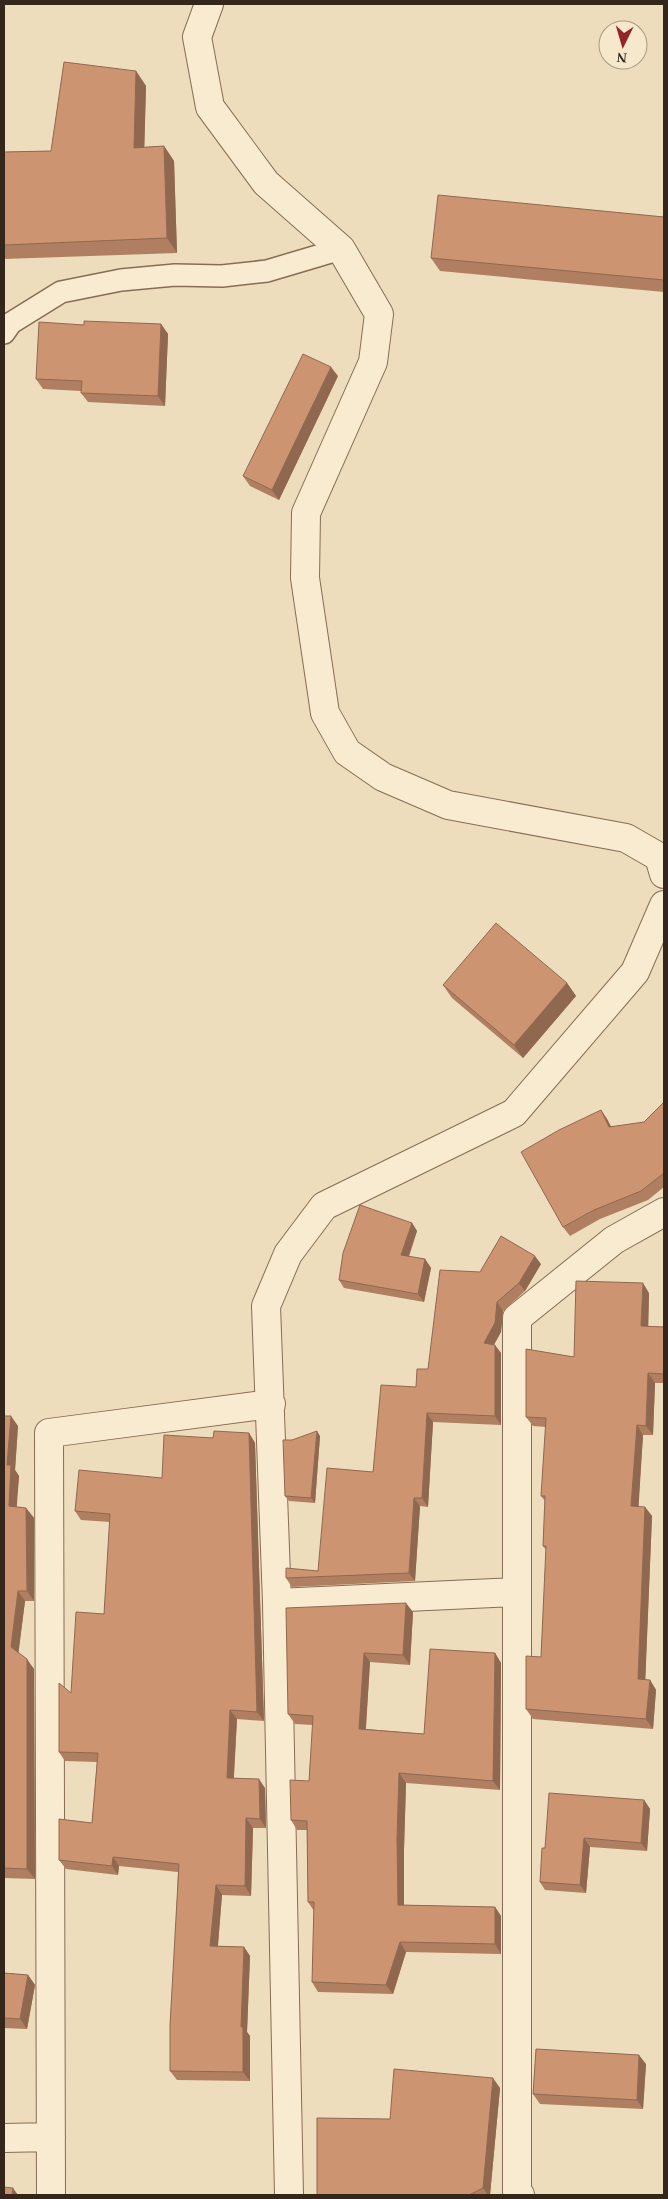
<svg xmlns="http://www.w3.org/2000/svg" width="668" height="2199" viewBox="0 0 668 2199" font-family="Georgia,serif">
	<rect width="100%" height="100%" fill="#eeddbc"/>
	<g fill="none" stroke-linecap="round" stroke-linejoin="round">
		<g stroke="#866d55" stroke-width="24">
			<path id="lane" d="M4,333L11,323L61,292L121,280L175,275L222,276L267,271L341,249"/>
		</g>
		<g stroke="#866d55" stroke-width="30">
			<path id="street" d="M209,4L197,37L210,107L266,183L341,249L379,314L373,362L306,513L305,578L325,713L347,752L383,777L448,805L626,838L659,857L664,874
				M277,1603L517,1592
				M4,2138L51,2137
				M51,2195L49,1433L271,1404
				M289,2195L277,1603L266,1306L288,1254L324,1206L514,1113L635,972L664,905
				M520,2195L517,2192V1318L614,1240L664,1212"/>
		</g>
		<use href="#lane" stroke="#f9ebcf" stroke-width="21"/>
		<use href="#street" stroke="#f9ebcf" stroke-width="28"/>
	</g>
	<path fill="#b07f61" d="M136,71L146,86L144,147L164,146L174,161L177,253L4,259V152L51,151Z
		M664,217V292L440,271L431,258Z
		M161,324L168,334L165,406L88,402L81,393V391L43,389L36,379L84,325Z
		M338,376L279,500L250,486L243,476Z
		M567,983L576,996L523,1058L452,998L443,985Z
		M664,1102V1187L648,1200L600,1219L570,1236L563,1227L601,1110L607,1119L611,1127L644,1122Z
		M412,1223L417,1231L409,1257L425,1259L431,1268L424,1302L344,1288L339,1280Z
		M541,1264L525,1291L503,1311L501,1332L494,1345L501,1353V1425L433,1422L428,1507L420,1506L415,1581L292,1587L286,1578L318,1571L373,1472L416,1387L428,1369L480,1272Z
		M649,1293L648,1326L664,1327V1383H655L653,1435H643L638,1507H645L652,1516L645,1680H650L656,1690L653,1729L533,1719L526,1709L541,1657L546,1550L543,1546L545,1501L541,1496L546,1427L533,1426L526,1417L574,1357Z
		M4,1416L18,1426L15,1470L19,1476L16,1507L26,1508L34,1518V1601H25L18,1653L34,1669L35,1879L4,1878Z
		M249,1433L255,1443L264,1721L237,1719L234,1778L265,1788L266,1828H253L251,1896L222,1895L218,1946L244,1947L250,1956L247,2032L250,2036V2081L177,2080L170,2071L178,1872L119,1866L118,1875L66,1869L59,1860L92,1823L97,1762L65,1761L59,1752L71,1693L104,1614L110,1522L81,1520L75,1511L162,1478L213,1438Z
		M320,1436L315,1503L289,1501L285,1496L292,1440Z
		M413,1612L410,1665L370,1662L366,1729L424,1734L495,1653L501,1663L500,1790L406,1783L404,1849V1905L495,1907L501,1916V1954L406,1952L393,1994L318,1992L312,1982L314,1911L308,1902L307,1830H297L291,1820L309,1781L313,1725L295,1724L288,1714Z
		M644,1800L650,1809L647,1851L590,1847L586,1893L545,1890L540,1882L545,1848Z
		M4,1973L28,1975L35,1985L27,2029L4,2028Z
		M646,2064L643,2109L540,2104L533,2094Z
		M500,2088L490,2195H317L390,2119Z"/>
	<path fill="#90684f" d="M136,71L146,86L144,162L134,148Z
		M164,146L174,161L177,253L167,238Z
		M161,324L168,334L165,406L158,396Z
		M331,367L338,376L279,500L272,490Z
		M567,983L576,996L523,1058L514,1045Z
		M601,1110L607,1119L616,1136L609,1127Z
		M412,1223L417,1231L406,1263L401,1255Z
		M535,1256L541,1264L525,1291L519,1283Z
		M425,1259L431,1268L424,1302L418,1294Z
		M643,1283L649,1293L648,1336L641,1326Z
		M497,1302L503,1311L501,1332L490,1351L484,1343Z
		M495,1345L501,1353V1425L495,1416Z
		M648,1373L655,1383L653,1435L646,1426Z
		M427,1413L433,1422L428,1507L422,1498Z
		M11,1416L18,1426L15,1470L19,1476L16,1517L9,1506L7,1465Z
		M637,1425L643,1435L638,1516L631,1506Z
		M317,1431L320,1436L315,1503L311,1498Z
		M249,1433L255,1443L264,1721L257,1712Z
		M414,1498L420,1506L415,1581L409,1573Z
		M645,1507L652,1516L645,1689L638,1679Z
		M26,1508L34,1518V1601L27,1591Z
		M18,1591L25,1601L18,1657L11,1647Z
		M406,1603L413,1612L410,1665L403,1655Z
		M364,1653L370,1662L365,1738L359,1729Z
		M495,1653L501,1663L500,1790L493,1781Z
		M27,1659L34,1669L35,1879L27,1869Z
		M650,1680L656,1690L653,1729L646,1719Z
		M230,1710L237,1719L233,1787L227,1778Z
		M399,1773L406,1783L404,1849V1914L398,1905L397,1839Z
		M259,1779L265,1788L266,1828L260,1819Z
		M644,1800L650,1809L647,1851L641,1843Z
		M246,1818L253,1828L251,1896L245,1886Z
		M584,1838L590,1847L586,1893L580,1885Z
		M113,1857L119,1866L118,1875L112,1866Z
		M216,1885L222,1895L217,1955L210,1946Z
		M495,1907L501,1916V1954L495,1944Z
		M400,1942L406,1952L393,1994L386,1985Z
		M244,1947L250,1956L247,2032L250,2036V2081L243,2072L241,2027Z
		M28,1975L35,1985L27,2029L20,2019Z
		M639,2055L646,2064L643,2109L637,2100Z
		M493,2078L500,2088L490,2195H488L483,2188Z
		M13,2188L18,2195H12Z"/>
	<path fill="#cd9471" stroke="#90684f" d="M64,62L136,71L134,148L164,146L167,238L4,245V152L51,151Z
		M438,195L664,217V280L431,258Z
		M84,321L161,324L158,396L81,393L82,381L36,379L39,322L84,325Z
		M303,354L331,367L272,490L243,476Z
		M496,923L567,983L514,1045L443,985Z
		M664,1102V1173L641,1191L594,1210L563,1227L521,1152L559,1130L601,1110L609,1127L644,1122Z
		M360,1205L412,1223L401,1255L425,1259L418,1294L339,1280L343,1253Z
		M501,1236L535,1256L519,1283L497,1302L495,1323L484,1343L495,1345V1416L427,1413L422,1498H414L409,1573L286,1578V1568L318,1571L327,1468L373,1472L381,1385L416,1387L417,1369H428L440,1270L480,1272Z
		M576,1281L643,1283L641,1326L664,1327V1374L648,1373L646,1426L637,1425L631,1506L645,1507L638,1679L650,1680L646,1719L526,1709V1656L541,1657L546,1546H543L545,1496H541L546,1418L526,1417V1349L574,1357Z
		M4,1416H11L7,1465H11L9,1506L26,1508L27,1591H18L11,1647L27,1659V1869L4,1868Z
		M214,1431L249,1433L257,1712L230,1710L227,1778L259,1779L260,1819L246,1818L245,1886L216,1885L210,1946L244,1947L241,2027H243V2072L170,2071V2025L179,1864L113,1857L112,1866L59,1860V1819L92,1823L98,1753L59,1752V1683L71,1693L76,1612L104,1614L110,1514L75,1511L79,1470L162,1478L164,1435L213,1438Z
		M317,1431L311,1498L285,1496L283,1440H292Z
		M406,1603L403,1655L364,1653L359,1729L424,1734L430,1649L495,1653L493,1781L399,1773L397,1839L398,1905L495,1907V1944L400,1942L386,1985L312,1982L314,1902H308L307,1821L291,1820L290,1780L309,1781L313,1716L288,1714L286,1608Z
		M549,1793L644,1800L641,1843L584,1838L580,1885L540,1882L542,1848H545Z
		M4,1973L28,1975L20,2019L4,2018Z
		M536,2049L639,2055L637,2100L533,2094Z
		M394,2069L493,2078L483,2188L469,2195H317V2118L390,2119Z
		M4,2187L13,2188L12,2195H4Z"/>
	<rect width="668" height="2199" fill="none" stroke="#34261b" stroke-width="10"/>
	<g transform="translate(623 45) rotate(185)"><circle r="24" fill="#f6e8cb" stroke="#a89a85"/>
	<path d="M0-4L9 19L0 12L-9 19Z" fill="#95242a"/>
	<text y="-8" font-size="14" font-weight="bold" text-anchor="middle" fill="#34261b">N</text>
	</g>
</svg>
